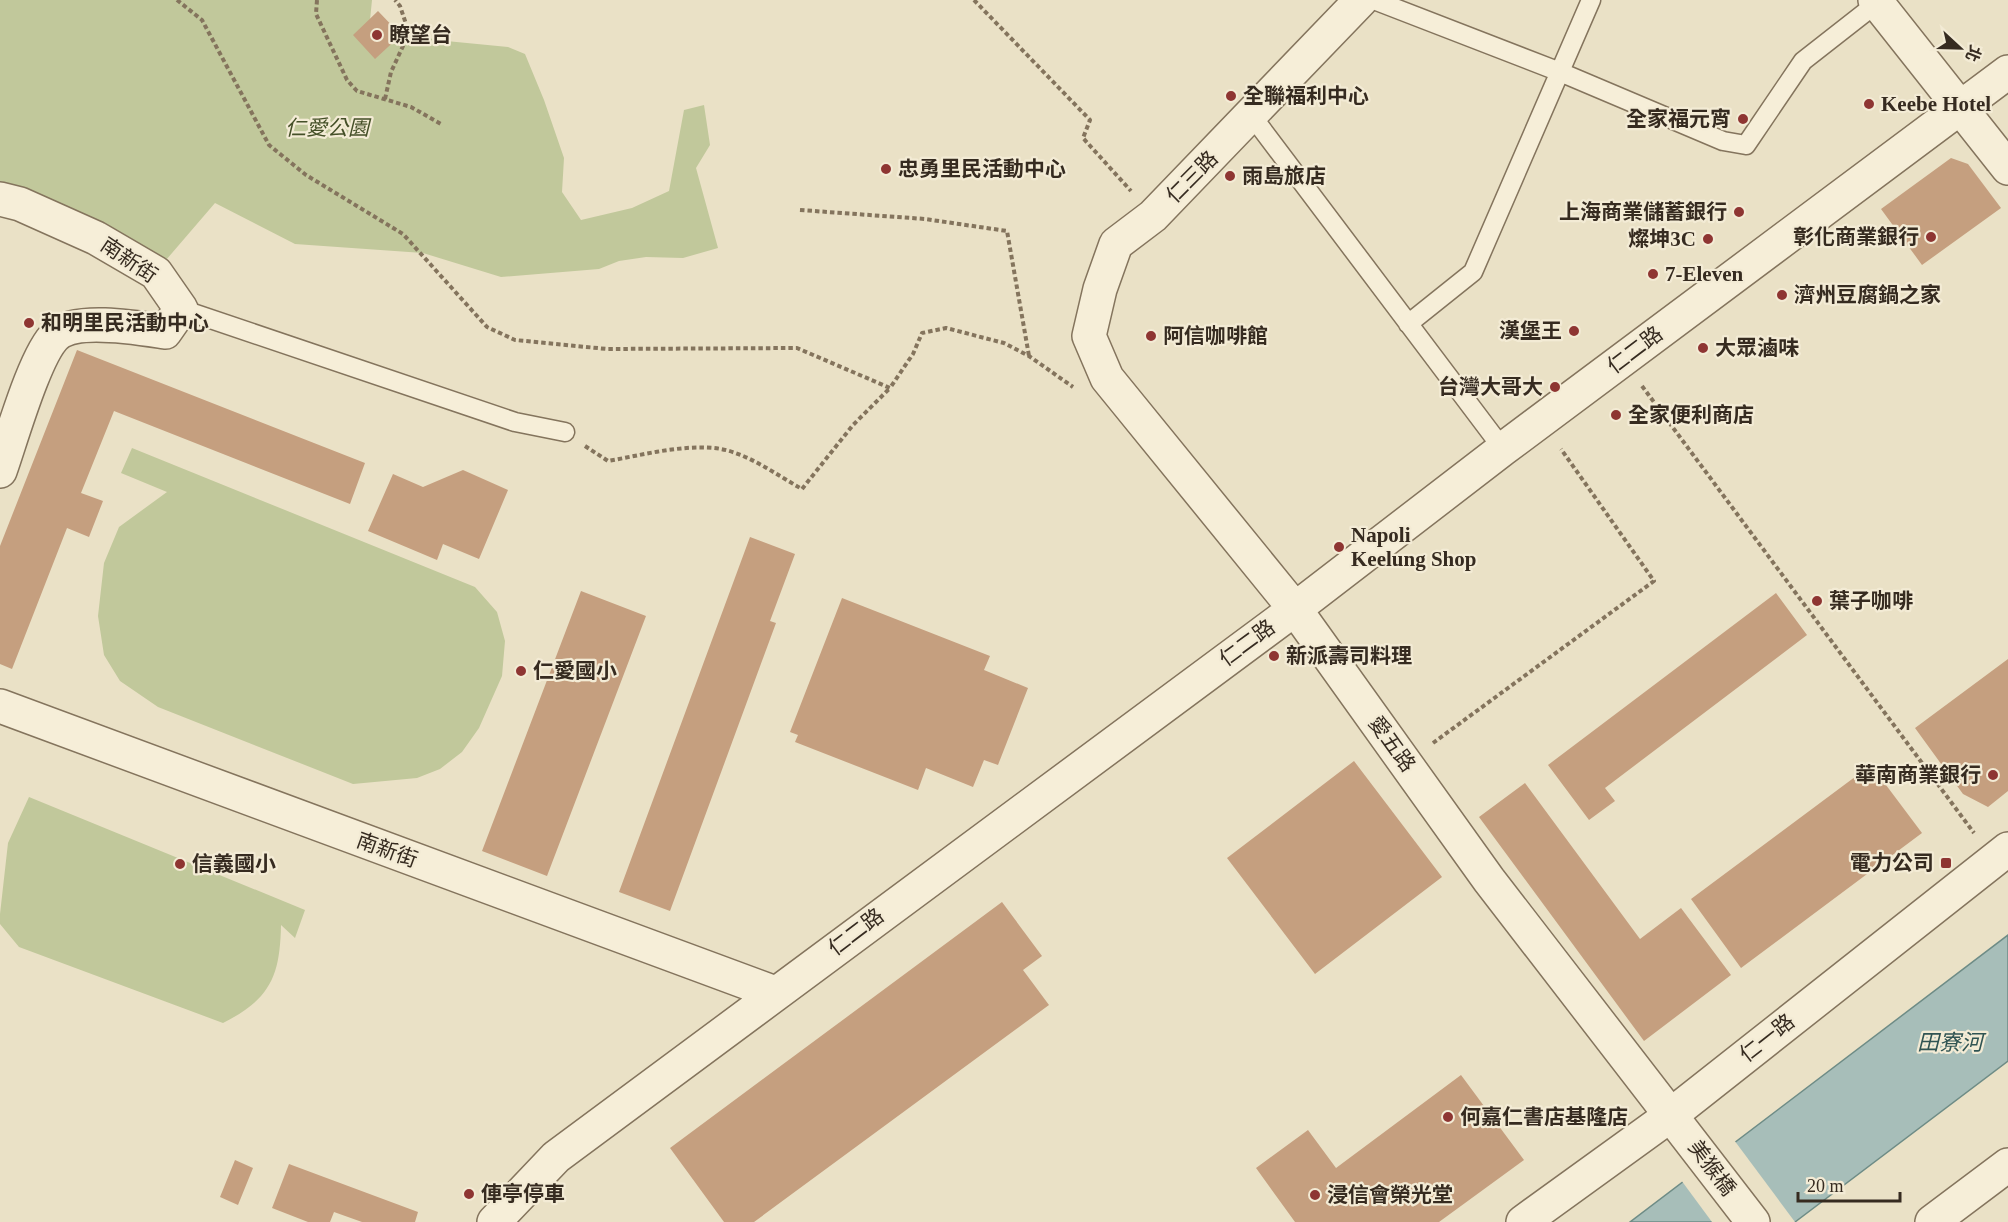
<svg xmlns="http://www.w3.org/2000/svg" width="2008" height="1222" viewBox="0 0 2008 1222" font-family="'Times New Roman','Noto Sans TC',serif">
	<rect width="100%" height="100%" fill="#eae1c6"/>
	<path fill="#c1c89b" d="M0,0H372L370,20L436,40L508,47L525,54L544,100L564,158L562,192L581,220L632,208L669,191L684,110L704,105L710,145L696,168L718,248L683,258L646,257L619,261L599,269L501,277L423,253L295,244L215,203L166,260L0,187Z
		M132,448L475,587L497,612L505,641L502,676L479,728L462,752L440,769L417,778L353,784L158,707L120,681L104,655L98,616L104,563L119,527L167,492L121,473Z
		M29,797L305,910L295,938L281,925C280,977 270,999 223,1023L19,947L0,924V914L8,843Z"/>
	<path fill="#a7beb9" stroke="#6e8c86" stroke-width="1.5" d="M2008,935V1061L1795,1222H1630Z"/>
	<path fill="#eae1c6" d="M1734,1140L1795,1222H1712L1681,1180Z"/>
	<path fill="#c59f7f" d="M378,11L401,35L375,59L353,35Z
		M1951,158L1968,164L2001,208L1922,265L1881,209Z
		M77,350L365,463L350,504L114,411L81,493L103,501L89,537L67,528L12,669L0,664V546Z
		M463,470L508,490L479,559L443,544L437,560L368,531L393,474L423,487Z
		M750,537L795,554L770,621L776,623L670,911L619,892Z
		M581,591L646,616L547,876L482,851Z
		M1776,593L1807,635L1605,788L1615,801L1589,820L1548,765Z
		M842,598L990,656L984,670L1028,688L998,765L984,760L973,787L926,768L918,790L795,742L798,735L790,732Z
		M2008,659V791L1988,807L1963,794L1915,728Z
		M1354,761L1442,877L1315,974L1227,858Z
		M1871,765L1922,833L1741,968L1691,899Z
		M1525,783L1640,939L1681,908L1731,975L1644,1041L1479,817Z
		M1002,902L1042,956L1023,970L1049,1005L754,1222H724L670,1148Z
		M1461,1075L1524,1160L1439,1222H1295L1256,1168L1308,1130L1336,1168Z
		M235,1160L253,1168L238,1205L220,1197Z
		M289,1164L418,1212L415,1222H362L334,1212L330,1222H308L272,1208Z"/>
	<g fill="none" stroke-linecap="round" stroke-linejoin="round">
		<g stroke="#84745d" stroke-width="21">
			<path id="service" d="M1374,0L1560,72L1723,141L1746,145L1803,61L1881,0
				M1252,116L1503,449
				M181,309L515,422L565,432
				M1408,324L1473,272L1591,0"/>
		</g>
		<g stroke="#84745d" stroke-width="36">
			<path id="minor" d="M1361,0L1153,216L1116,244L1100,289L1089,336L1107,378L1295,609L1489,880L1753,1222
				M1875,0L2008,168
				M0,199L20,204L96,238L156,273L181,309L165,332C139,328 77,317 56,335C35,354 11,440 0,471
				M0,706L775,993
				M494,1222L556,1157L1295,609L1503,449L2008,72"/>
		</g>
		<g stroke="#84745d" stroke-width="36">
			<path id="tertiary" d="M1523,1222L1671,1115L2008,849
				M1932,1222L2008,1165"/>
		</g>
		<path stroke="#84745d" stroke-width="4" stroke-dasharray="4.5 3" stroke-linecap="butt" d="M177,0L202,20L269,145L306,175L403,234L487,327L515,340L607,349L797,348L890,388L913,354L922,333L946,328L1004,343L1029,356L1073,387
			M317,0L316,14L347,80L357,91L411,107L441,124
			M974,0L1090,120L1083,138L1131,191
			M385,99L391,72L409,33L400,6L395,0
			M800,210L925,219L1007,231L1029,356
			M1642,386L1974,833
			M585,446L608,461C642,455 679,445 714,448C745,451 775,474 802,489L853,425L890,388
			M1433,743L1654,581L1561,449"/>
		<use href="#service" stroke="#f6eed8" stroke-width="18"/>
		<use href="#minor" stroke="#f6eed8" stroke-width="33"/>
		<use href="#tertiary" stroke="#f6eed8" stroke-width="33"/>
	</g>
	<g fill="#8e3532" stroke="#f3ebd5" stroke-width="2">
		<circle cx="377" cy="35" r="6"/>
		<circle cx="1231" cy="96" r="6"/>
		<circle cx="1869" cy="104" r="6"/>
		<circle cx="1743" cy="119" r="6"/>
		<circle cx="886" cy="169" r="6"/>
		<circle cx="1230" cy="176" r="6"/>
		<circle cx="1739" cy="212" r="6"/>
		<circle cx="1931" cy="237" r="6"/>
		<circle cx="1708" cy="239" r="6"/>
		<circle cx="1653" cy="274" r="6"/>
		<circle cx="1782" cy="295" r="6"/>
		<circle cx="29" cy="323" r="6"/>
		<circle cx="1574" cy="331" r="6"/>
		<circle cx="1151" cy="336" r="6"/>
		<circle cx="1703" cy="348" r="6"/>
		<circle cx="1555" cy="387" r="6"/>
		<circle cx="1616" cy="415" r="6"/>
		<circle cx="1339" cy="547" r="6"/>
		<circle cx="1817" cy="601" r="6"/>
		<circle cx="1274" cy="656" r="6"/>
		<circle cx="521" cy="671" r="6"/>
		<circle cx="1993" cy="775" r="6"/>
		<rect x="1940" y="857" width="12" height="12" rx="3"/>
		<circle cx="180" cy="864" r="6"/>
		<circle cx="1448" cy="1117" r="6"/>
		<circle cx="469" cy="1194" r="6"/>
		<circle cx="1315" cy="1195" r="6"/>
	</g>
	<g text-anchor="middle" stroke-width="4.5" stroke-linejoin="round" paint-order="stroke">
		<g font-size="21" font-weight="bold" fill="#362b20" stroke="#f3ebd5" text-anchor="start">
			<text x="389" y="42">瞭望台</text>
			<text x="1243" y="103">全聯福利中心</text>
			<text x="1881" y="111">Keebe Hotel</text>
			<text x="1731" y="126" text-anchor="end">全家福元宵</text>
			<text x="898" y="176">忠勇里民活動中心</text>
			<text x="1242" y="183">雨島旅店</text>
			<text x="1727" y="219" text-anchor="end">上海商業儲蓄銀行</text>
			<text x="1919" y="244" text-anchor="end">彰化商業銀行</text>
			<text x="1696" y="246" text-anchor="end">燦坤3C</text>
			<text x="1665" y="281">7-Eleven</text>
			<text x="1794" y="302">濟州豆腐鍋之家</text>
			<text x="41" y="330">和明里民活動中心</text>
			<text x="1562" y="338" text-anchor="end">漢堡王</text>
			<text x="1163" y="343">阿信咖啡館</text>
			<text x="1715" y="355">大眾滷味</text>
			<text x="1543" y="394" text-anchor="end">台灣大哥大</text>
			<text x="1628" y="422">全家便利商店</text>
			<text x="1351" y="542">Napoli<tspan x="1351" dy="24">Keelung Shop</tspan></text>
			<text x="1829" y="608">葉子咖啡</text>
			<text x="1286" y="663">新派壽司料理</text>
			<text x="533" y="678">仁愛國小</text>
			<text x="1981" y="782" text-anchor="end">華南商業銀行</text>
			<text x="1934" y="870" text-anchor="end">電力公司</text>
			<text x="192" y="871">信義國小</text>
			<text x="1460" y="1124">何嘉仁書店基隆店</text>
			<text x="481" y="1201">俥亭停車</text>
			<text x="1327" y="1202">浸信會榮光堂</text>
		</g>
		<g font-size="21" font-style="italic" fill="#455028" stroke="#f3ebd5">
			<text x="327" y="135">仁愛公園</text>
		</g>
		<g font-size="21" fill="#362b20" stroke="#f3ebd5">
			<text transform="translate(1192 177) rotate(-45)" y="7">仁三路</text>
			<text transform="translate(129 260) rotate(34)" y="7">南新街</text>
			<text transform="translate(1635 350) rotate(-37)" y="7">仁二路</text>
			<text transform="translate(1247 643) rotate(-36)" y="7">仁二路</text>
			<text transform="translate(1392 744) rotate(54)" y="7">愛五路</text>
			<text transform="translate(387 850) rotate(20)" y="7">南新街</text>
			<text transform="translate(856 932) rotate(-37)" y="7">仁二路</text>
			<text transform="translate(1767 1038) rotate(-38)" y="7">仁一路</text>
			<text transform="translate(1712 1168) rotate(53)" y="7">美猴橋</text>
		</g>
		<g font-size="22" font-style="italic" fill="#305453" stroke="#f3ebd5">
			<text x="1950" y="1050">田寮河</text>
		</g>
	</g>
	<g transform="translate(1960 48) rotate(112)" stroke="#f3ebd5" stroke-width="4.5" paint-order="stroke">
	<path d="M0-4.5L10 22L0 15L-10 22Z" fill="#362b20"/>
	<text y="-9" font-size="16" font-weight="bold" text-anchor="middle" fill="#362b20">北</text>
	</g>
	<path d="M1798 1192v9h102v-9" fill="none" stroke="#362b20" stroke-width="3"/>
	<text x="1807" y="1192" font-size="18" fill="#362b20" stroke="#f3ebd5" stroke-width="4.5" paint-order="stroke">20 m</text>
</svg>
